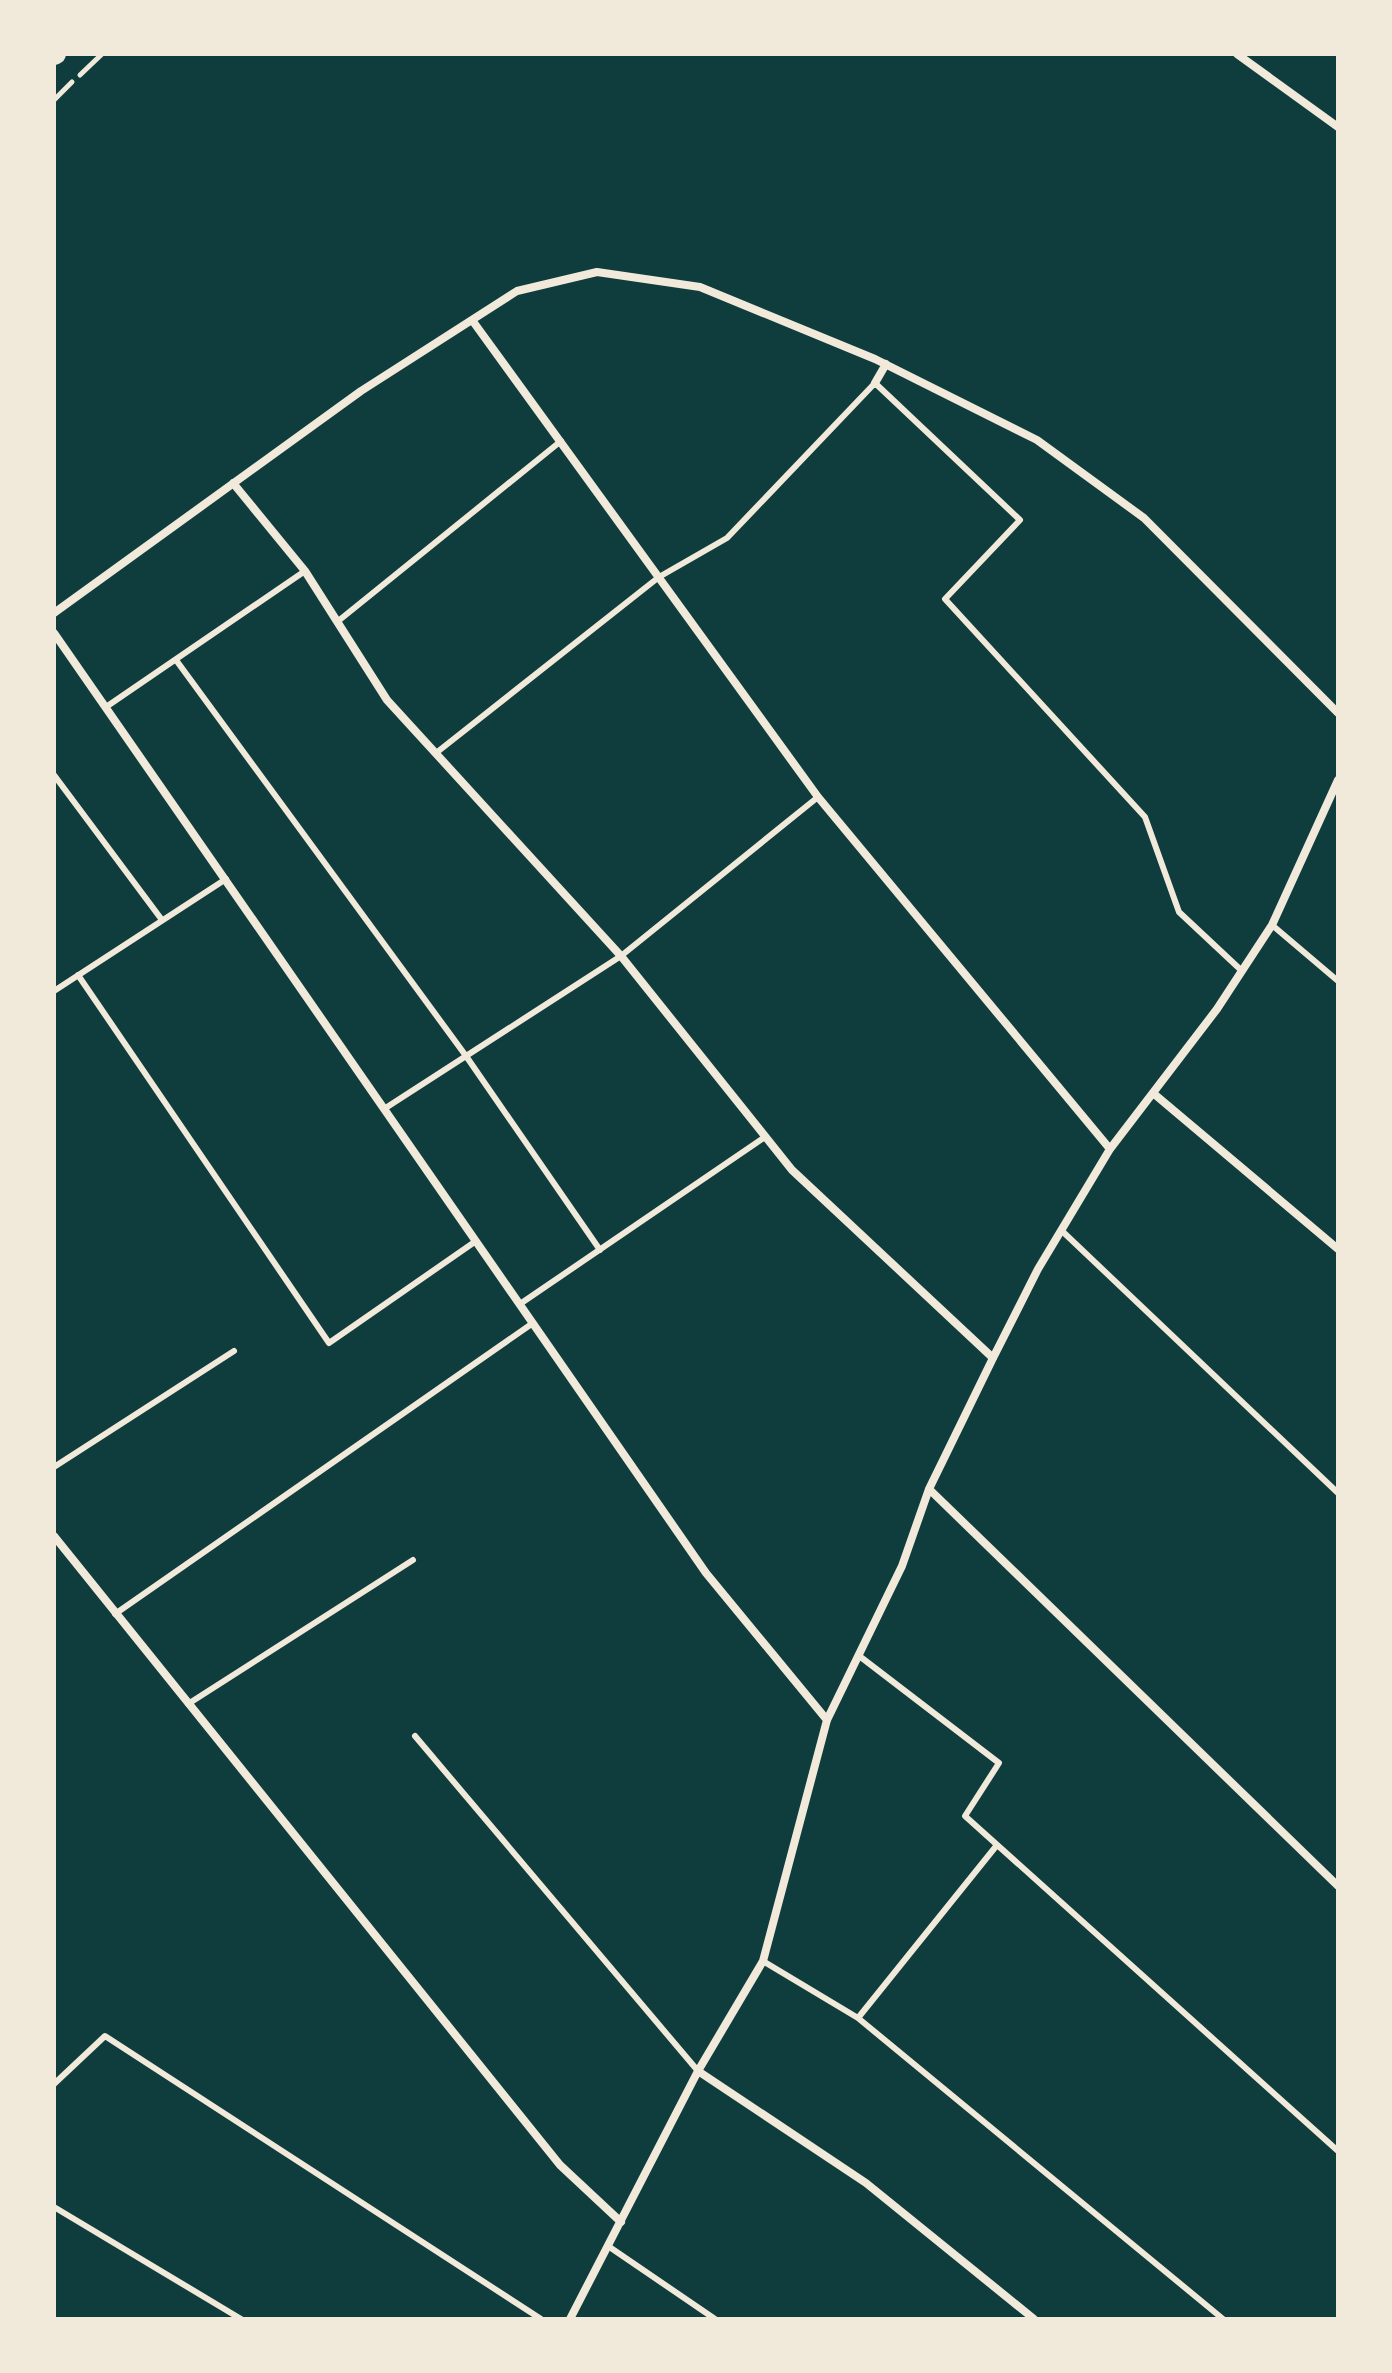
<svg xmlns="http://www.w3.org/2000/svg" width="1392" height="2373" viewBox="0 0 1392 2373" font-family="Poppins,sans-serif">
	<rect width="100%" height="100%" fill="#0f3d3e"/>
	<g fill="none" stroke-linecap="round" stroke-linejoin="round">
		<path stroke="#f1e9da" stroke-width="5" d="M80,75L102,54
			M54,100L72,82"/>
		<path stroke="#f1e9da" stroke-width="6" d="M337,622L561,441
			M176,660L466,1056L600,1250
			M106,707L305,571
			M436,753L659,577L727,538L875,383L1020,520L945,599L1145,817L1179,912L1242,971
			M54,775L162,920
			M1272,925L1338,981
			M78,975L329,1343L476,1241
			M54,991L226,879
			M384,1109L621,956L818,797
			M1061,1230L1338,1493
			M520,1304L765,1137
			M54,1467L234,1351
			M115,1614L533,1323
			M858,1655L999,1763L965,1816L1338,2151
			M188,1704L413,1560
			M415,1736L698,2071
			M763,1961L858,2018L1223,2319
			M858,2018L997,1845
			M54,2084L105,2036L541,2319
			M54,2207L241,2319
			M608,2246L715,2319"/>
		<path stroke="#f1e9da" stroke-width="8" d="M1237,54L1338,127
			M472,320L818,797L1110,1149
			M875,383L886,364
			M233,483L305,571L387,700L621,956L792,1170L993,1358
			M54,613L361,391L517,291L597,272L700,287L875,359L1037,440L1144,518L1338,713
			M54,633L706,1573L827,1720
			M1153,1093L1338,1249
			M929,1489L1338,1886
			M54,1536L560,2165L621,2222
			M698,2071L866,2183L1034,2319
			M570,2319L698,2071L763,1961L827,1720L902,1566L929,1489L993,1358L1038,1269L1110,1149L1217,1009L1272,925L1338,780"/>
		<path stroke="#f1e9da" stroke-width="20" d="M54,55L56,54"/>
	</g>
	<rect width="1392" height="2373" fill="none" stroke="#f1e9da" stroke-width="112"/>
</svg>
